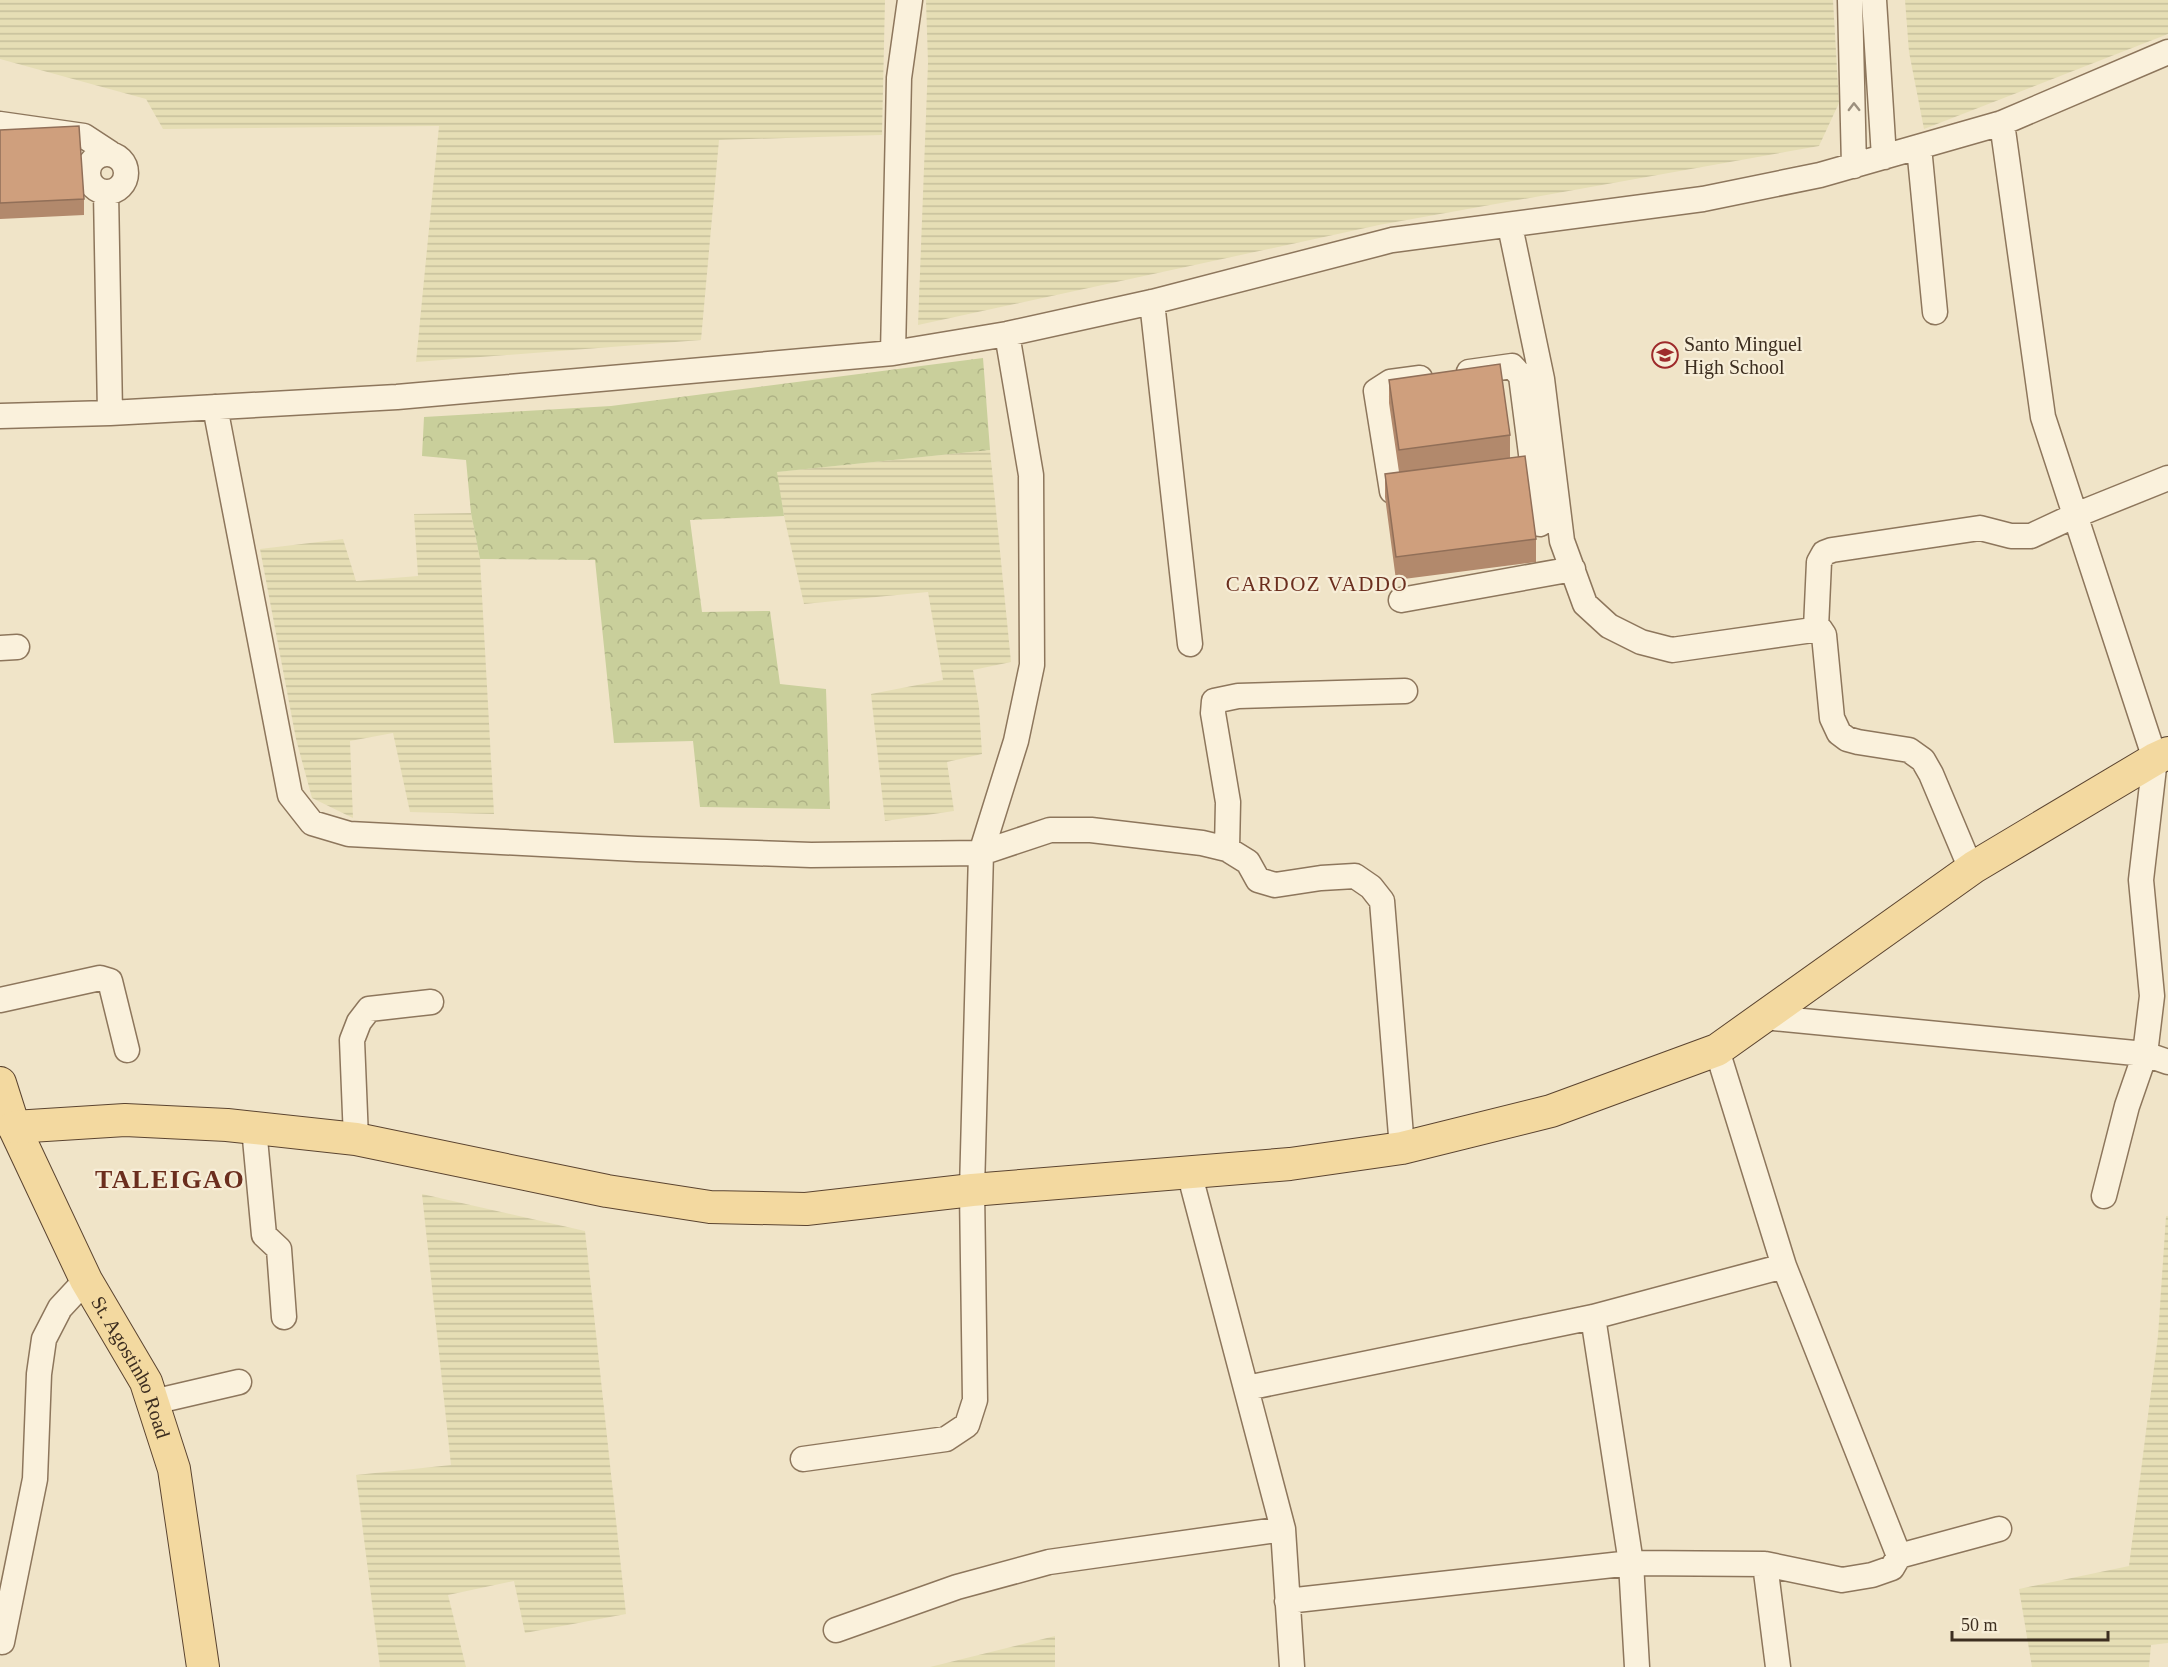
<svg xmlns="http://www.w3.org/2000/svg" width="2168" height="1667" viewBox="0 0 2168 1667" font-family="Georgia,serif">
	<defs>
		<pattern id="farmland-rules" width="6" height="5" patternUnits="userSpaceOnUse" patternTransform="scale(1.5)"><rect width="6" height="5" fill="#e6deb5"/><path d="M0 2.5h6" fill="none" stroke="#c6bf9b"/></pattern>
		<pattern id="forest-crowns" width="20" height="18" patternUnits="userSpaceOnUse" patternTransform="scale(1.5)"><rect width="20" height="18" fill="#c9cf9b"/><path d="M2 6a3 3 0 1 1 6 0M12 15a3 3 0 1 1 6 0" fill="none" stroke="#aeb285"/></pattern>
	</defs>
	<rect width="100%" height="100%" fill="#f0e4c8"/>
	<path fill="url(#farmland-rules)" d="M0,0H885L882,135L719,140L701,340L416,362L439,126L163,129L146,99L0,59Z
		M926,0H1833L1839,103L1819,146L1379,225L918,325L928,63Z
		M1905,0H2168V34L1924,129L1909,52Z
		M990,450L1011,662L973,670L979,707L982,754L947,762L954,811L885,821L871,694L943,680L928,592L804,604L784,516L776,472Z
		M471,513L480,559L494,814L410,812L393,733L350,741L353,818L312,798L296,739L260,549L343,539L356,581L418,576L414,514Z
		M422,1194L585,1231L626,1614L525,1633L514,1581L448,1595L466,1667H380L356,1475L451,1465Z
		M2166,1216H2168V1643L2151,1645L2149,1667H2032L2019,1589L2129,1566L2158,1336Z
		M1055,1636V1667H930Z"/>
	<path fill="url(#forest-crowns)" d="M983,358L990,450L777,472L784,516L690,520L702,612L770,611L780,684L826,689L830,809L700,807L693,741L614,743L595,560L480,559L471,513L466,460L422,456L424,417L611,406Z"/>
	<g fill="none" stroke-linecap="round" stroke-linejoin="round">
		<g stroke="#8d765c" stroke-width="27">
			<path id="minor" d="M1850,0L1854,166
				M1874,0L1884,157
				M2002,123L2043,417L2155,759L2141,880L2152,996L2145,1054L2127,1106L2104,1196
				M0,124L84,136L110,153
				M1919,147L1935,312
				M88 173a19 19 0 1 1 38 0a19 19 0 1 1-38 0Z
				M106,192L110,413
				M1510,226L1542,379L1562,541L1585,604L1609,626L1641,642L1672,650L1820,629L1824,635L1832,718L1839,733L1847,739L1858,742L1909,750L1923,760L1931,774L1971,869
				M1152,302L1190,644
				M893,353L899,78L910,0
				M1469,372L1512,366L1521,376L1540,524
				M215,407L290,795L312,823L349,834L637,849L811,855L981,853L972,1190L975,1400L967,1425L946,1439L803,1459
				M0,416L110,413L397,397L893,353L1007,334L1152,302L1392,240L1703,199L1820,175L2002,123L2168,52
				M1392,491L1376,391L1390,382L1420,378
				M1401,600L1573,569
				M1816,628L1819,562L1824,553L1832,550L1980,528L2011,536H2031L2076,515L2168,478
				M0,648L17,647
				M1227,849L1228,802L1213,713L1214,701L1238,696L1405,691
				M981,853L1050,830H1091L1202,843L1227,849L1248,862L1258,880L1275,885L1321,878L1355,876L1371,887L1382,901L1402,1148
				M981,853L1016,741L1032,665L1031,475L1007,334
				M0,1000L100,978L110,981L127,1050
				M1763,1017L2145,1054L2168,1062
				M1717,1050L1784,1266L1899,1556L1999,1529
				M254,1128L264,1235L279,1249L284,1317
				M356,1139L352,1040L359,1022L369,1009L431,1002
				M1189,1172L1283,1529L1292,1667
				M1593,1317L1631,1563L1637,1667
				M1247,1388L1593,1317L1784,1266
				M153,1402L239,1382
				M1765,1564L1778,1667
				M1287,1601L1631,1563L1765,1564L1842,1580L1872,1575L1892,1568L1899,1556
				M836,1630L957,1587L1049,1562L1283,1529
				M2,1642L35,1479L39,1374L44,1339L60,1308L86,1280"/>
		</g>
		<g stroke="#5b4430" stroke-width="34">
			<g id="major">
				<path id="s1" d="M0,1083L14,1127L86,1280L146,1382L174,1469L203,1667"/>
				<path d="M14,1127L125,1120L227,1125L356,1139L607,1191L710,1207L806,1209L972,1190L1290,1164L1402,1148L1551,1111L1717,1050L1974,867L2155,759L2168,753"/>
			</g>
		</g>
		<use href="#minor" stroke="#faf1dc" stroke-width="24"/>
		<use href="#major" stroke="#f3d9a0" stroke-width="32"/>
	</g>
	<path fill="#b2896c" d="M0,130L84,199V215L0,219Z
		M1389,380L1510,435V458L1536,539V562L1396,580L1385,497V474L1399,472L1389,403Z"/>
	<path fill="#cf9f7d" stroke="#916f58" stroke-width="1.5" d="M79,126L84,199L0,203V130Z
		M1500,364L1510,435L1399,450L1389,380Z
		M1525,456L1536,539L1396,557L1385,474Z"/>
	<defs><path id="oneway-chevron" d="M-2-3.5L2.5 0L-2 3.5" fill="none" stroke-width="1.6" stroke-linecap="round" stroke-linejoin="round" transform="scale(1.5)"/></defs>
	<use stroke="#9c907e" href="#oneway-chevron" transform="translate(1854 107) rotate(-91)"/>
	<defs>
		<g id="school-ring" transform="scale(1.35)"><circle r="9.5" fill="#f7eed8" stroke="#9e2a2b" stroke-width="1.5"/><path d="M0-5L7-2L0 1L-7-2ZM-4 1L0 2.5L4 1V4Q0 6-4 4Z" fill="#9e2a2b"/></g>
	</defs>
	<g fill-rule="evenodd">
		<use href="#school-ring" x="1665" y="355"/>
	</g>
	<g text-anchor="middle" stroke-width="4.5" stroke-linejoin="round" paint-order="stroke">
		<g font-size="20" fill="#3d2e20" stroke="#f7eed8" text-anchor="start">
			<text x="1684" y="351">Santo Minguel<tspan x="1684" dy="23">High School</tspan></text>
		</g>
		<g font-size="20" fill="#3d2e20" stroke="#f7eed8">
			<text dy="7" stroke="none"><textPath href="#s1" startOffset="314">St. Agostinho Road</textPath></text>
		</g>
		<g font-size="21" letter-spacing="1.5" fill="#6b2e1e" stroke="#f7eed8">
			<text x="1317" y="591">CARDOZ VADDO</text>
		</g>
		<g font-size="26" font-weight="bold" letter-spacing="1.5" fill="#6b2e1e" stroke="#f7eed8">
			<text x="170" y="1188">TALEIGAO</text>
		</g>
	</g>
	<path d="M1952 1631v9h156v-9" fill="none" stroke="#3d2e20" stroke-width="3"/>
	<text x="1961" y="1631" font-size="18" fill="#3d2e20" stroke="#f7eed8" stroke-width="4.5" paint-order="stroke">50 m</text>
</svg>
